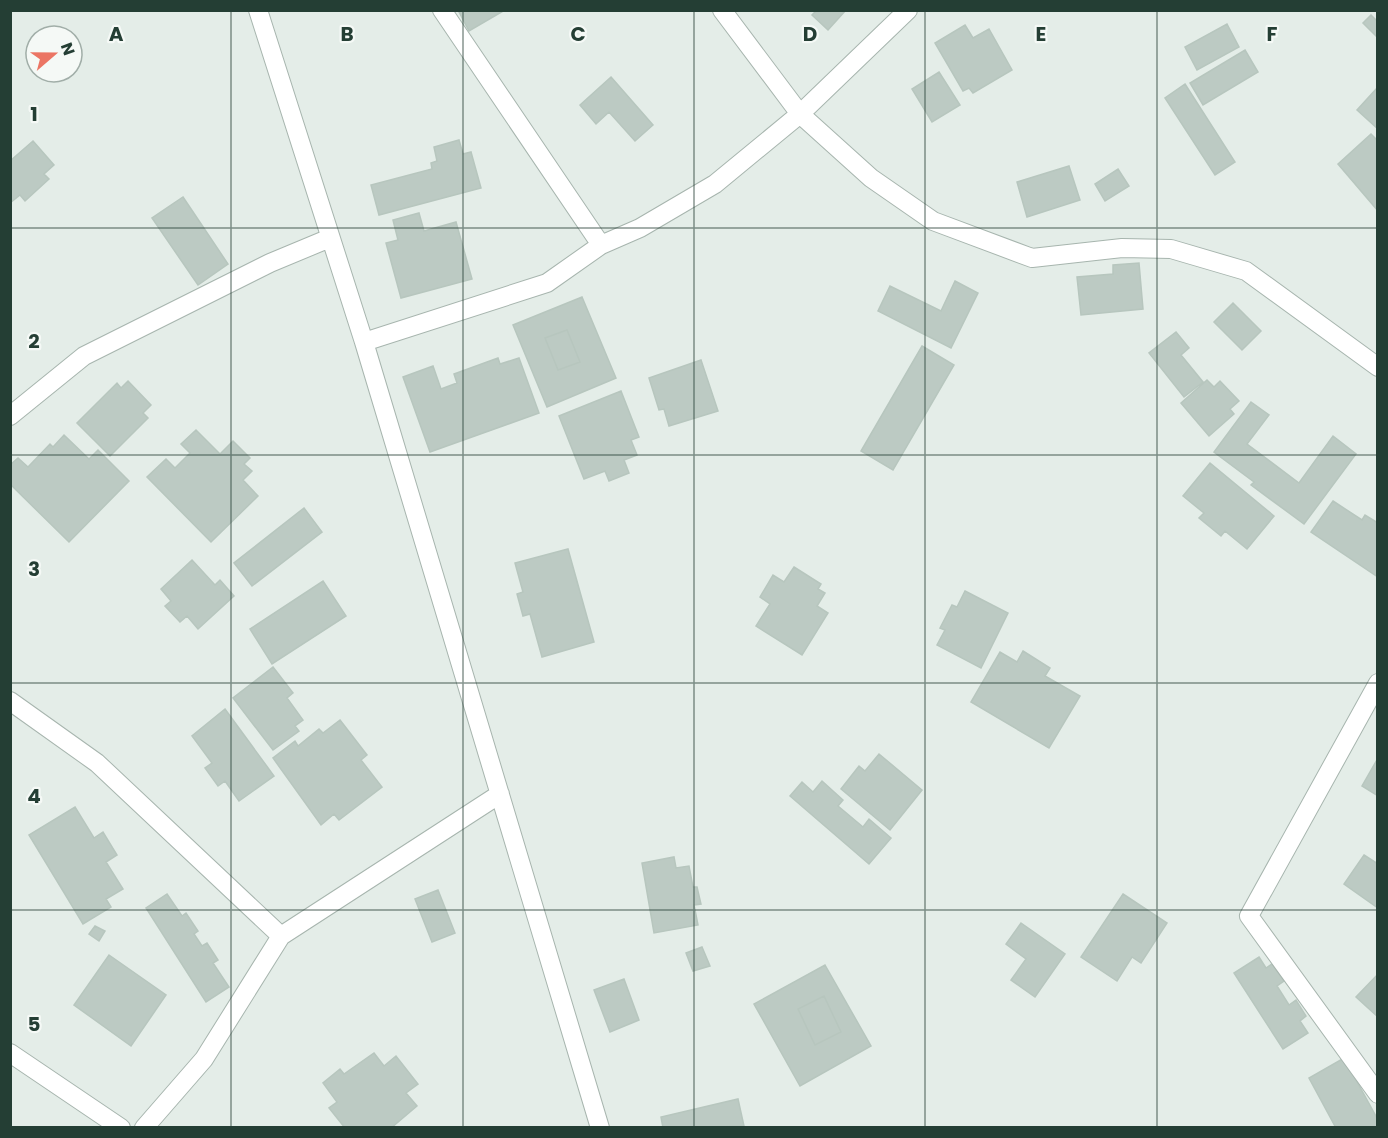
<svg xmlns="http://www.w3.org/2000/svg" width="1388" height="1138" viewBox="0 0 1388 1138" font-family="Poppins,sans-serif">
	<rect width="100%" height="100%" fill="#e4ede8"/>
	<path fill="#bccac3" stroke="#b7c6be" stroke-width="1.5" fill-rule="evenodd" d="M458,10H505L469,31Z
		M817,10H846L828,30L812,15Z
		M1371,15L1378,22V38L1363,23Z
		M1227,24L1239,47L1197,70L1185,47Z
		M965,25L973,38L989,29L1012,70L973,93L969,88L963,91L935,43Z
		M1245,50L1258,72L1203,105L1190,83Z
		M939,72L960,105L932,122L912,89Z
		M611,77L653,125L635,141L609,112L596,124L580,105Z
		M1185,84L1235,162L1215,175L1165,98Z
		M1378,87V129L1357,110Z
		M1371,134L1378,141V211L1338,164Z
		M459,140L463,154L471,152L481,188L379,215L371,185L432,169L431,163L437,161L434,147Z
		M33,141L54,165L44,174L49,179L25,201L20,195L10,203V161Z
		M1069,166L1080,200L1027,217L1017,182Z
		M1118,169L1129,186L1105,201L1095,184Z
		M183,197L228,264L198,285L152,218Z
		M419,213L424,231L456,222L472,279L401,298L386,243L398,240L393,220Z
		M1139,263L1143,309L1081,315L1077,277L1113,274V265Z
		M955,281L978,293L951,348L878,311L890,286L941,311Z
		M582,297L616,378L547,407L513,325ZM567,330L580,362L558,370L545,338Z
		M1233,303L1261,331L1242,350L1214,322Z
		M567,330L580,362L558,370L545,338Z
		M1176,332L1189,348L1181,355L1203,382L1184,397L1149,353Z
		M922,346L954,365L893,470L861,451Z
		M498,358L500,364L519,358L539,413L430,452L403,377L433,366L441,389L457,383L454,374Z
		M701,360L718,411L669,426L664,409L659,410L649,378Z
		M1207,380L1214,387L1220,381L1239,401L1230,409L1234,414L1209,436L1181,403Z
		M128,381L151,405L143,413L148,418L110,456L77,423L117,383L121,388Z
		M621,391L639,437L631,440L637,455L624,460L629,473L609,481L605,471L584,479L559,416Z
		M1251,402L1269,415L1247,444L1299,483L1333,436L1356,454L1304,524L1251,485L1254,482L1214,452Z
		M196,430L220,454L233,441L250,458L244,464L252,471L243,480L258,496L211,542L147,477L166,459L175,468L190,453L181,444Z
		M64,435L89,459L98,450L129,481L69,542L10,484V465L18,458L28,467L50,444L53,447Z
		M1210,463L1274,516L1247,549L1225,531L1221,536L1199,518L1204,513L1183,496Z
		M1333,501L1362,520L1365,515L1378,523V577L1311,532Z
		M304,508L322,532L252,586L234,563Z
		M568,549L594,642L542,657L530,614L523,616L517,594L523,592L515,563Z
		M192,560L215,585L220,580L234,596L198,629L187,616L180,622L165,606L171,601L161,589Z
		M794,567L821,584L818,589L825,593L817,606L828,613L802,655L756,626L770,604L760,597L773,575L784,582Z
		M323,581L346,616L272,664L250,629Z
		M965,591L1008,613L981,668L937,645L945,630L940,628L952,605L957,607Z
		M1023,651L1050,668L1045,676L1080,696L1049,748L971,702L1000,652L1017,662Z
		M273,667L293,693L287,698L303,720L295,726L299,731L273,750L233,698Z
		M225,709L274,776L239,801L225,781L218,786L205,768L212,763L192,736Z
		M340,720L367,755L361,760L382,787L339,820L334,814L321,825L273,758L295,741L298,746L319,729L323,733Z
		M879,754L922,790L890,830L841,789L859,766L865,771Z
		M1378,758V796L1362,786Z
		M822,781L843,800L838,806L863,827L869,819L891,838L869,864L790,796L802,782L813,792Z
		M75,807L94,838L103,832L117,855L106,862L123,889L106,899L111,907L83,924L29,835Z
		M1364,855L1378,864V908L1344,884Z
		M674,857L676,868L689,866L693,887H697L701,904L694,905L698,925L654,933L642,863Z
		M438,890L455,933L432,942L415,899Z
		M167,894L182,916L186,913L198,931L194,934L202,946L207,943L218,960L213,963L229,987L206,1002L146,908Z
		M1123,894L1167,923L1141,963L1132,957L1117,981L1081,957Z
		M1021,923L1065,954L1035,997L1011,980L1026,959L1006,944Z
		M95,926L105,931L99,941L89,934Z
		M702,947L710,966L693,971L686,953Z
		M109,955L166,995L131,1046L74,1005Z
		M1259,957L1266,968L1272,964L1284,981L1277,986L1289,1005L1296,1000L1306,1016L1300,1021L1308,1033L1283,1049L1234,973Z
		M825,965L871,1046L800,1086L754,1004ZM824,996L841,1032L815,1045L798,1009Z
		M1378,974V1017L1356,997Z
		M624,979L639,1020L610,1032L594,990Z
		M824,996L841,1032L815,1045L798,1009Z
		M374,1053L384,1066L396,1056L418,1084L406,1093L417,1106L391,1128H345L329,1108L337,1102L323,1083L340,1069L344,1074Z
		M1344,1058L1378,1120V1128H1336L1309,1078Z
		M738,1099L744,1126L663,1128L661,1117Z"/>
	<g fill="none" stroke-linecap="round" stroke-linejoin="round">
		<g stroke="#a7b5ae" stroke-width="20">
			<path id="minor" d="M258,10L364,342
				M442,10L601,245
				M722,10L800,114L871,178L933,221L1032,258L1122,248L1171,249L1246,271L1378,367
				M10,416L84,356L270,263L330,238
				M1378,683L1249,916L1378,1094
				M10,701L97,763L281,936L500,794
				M10,1053L121,1128
				M144,1128L204,1059L281,936
				M600,1128L364,342L547,283L601,245L640,228L715,184L800,114L908,10"/>
		</g>
		<use href="#minor" stroke="#fff" stroke-width="18"/>
	</g>
	<path fill="none" stroke="#243e34" stroke-width="1.5" stroke-opacity="0.55" d="M231,10V1128M463,10V1128M694,10V1128M925,10V1128M1157,10V1128M10,228H1378M10,455H1378M10,683H1378M10,910H1378"/>
	<g font-size="20" text-anchor="middle" font-weight="bold" fill="#243e34" stroke="#f5f9f6" stroke-width="4.5" stroke-linejoin="round" paint-order="stroke">
		<text x="116" y="41">A</text>
		<text x="347" y="41">B</text>
		<text x="578" y="41">C</text>
		<text x="810" y="41">D</text>
		<text x="1041" y="41">E</text>
		<text x="1272" y="41">F</text>
		<text x="34" y="121">1</text>
		<text x="34" y="348">2</text>
		<text x="34" y="576">3</text>
		<text x="34" y="803">4</text>
		<text x="34" y="1031">5</text>
	</g>
	<rect width="1388" height="1138" fill="none" stroke="#243e34" stroke-width="24"/>
	<g transform="translate(54 54) rotate(70)"><circle r="28" fill="#f5f9f6" stroke="#a1aea8" stroke-width="1.5"/>
	<path d="M0-4.5L10 22L0 15L-10 22Z" fill="#eb7564"/>
	<text y="-9" font-size="16" font-weight="bold" text-anchor="middle" fill="#243e34">N</text>
	</g>
</svg>
